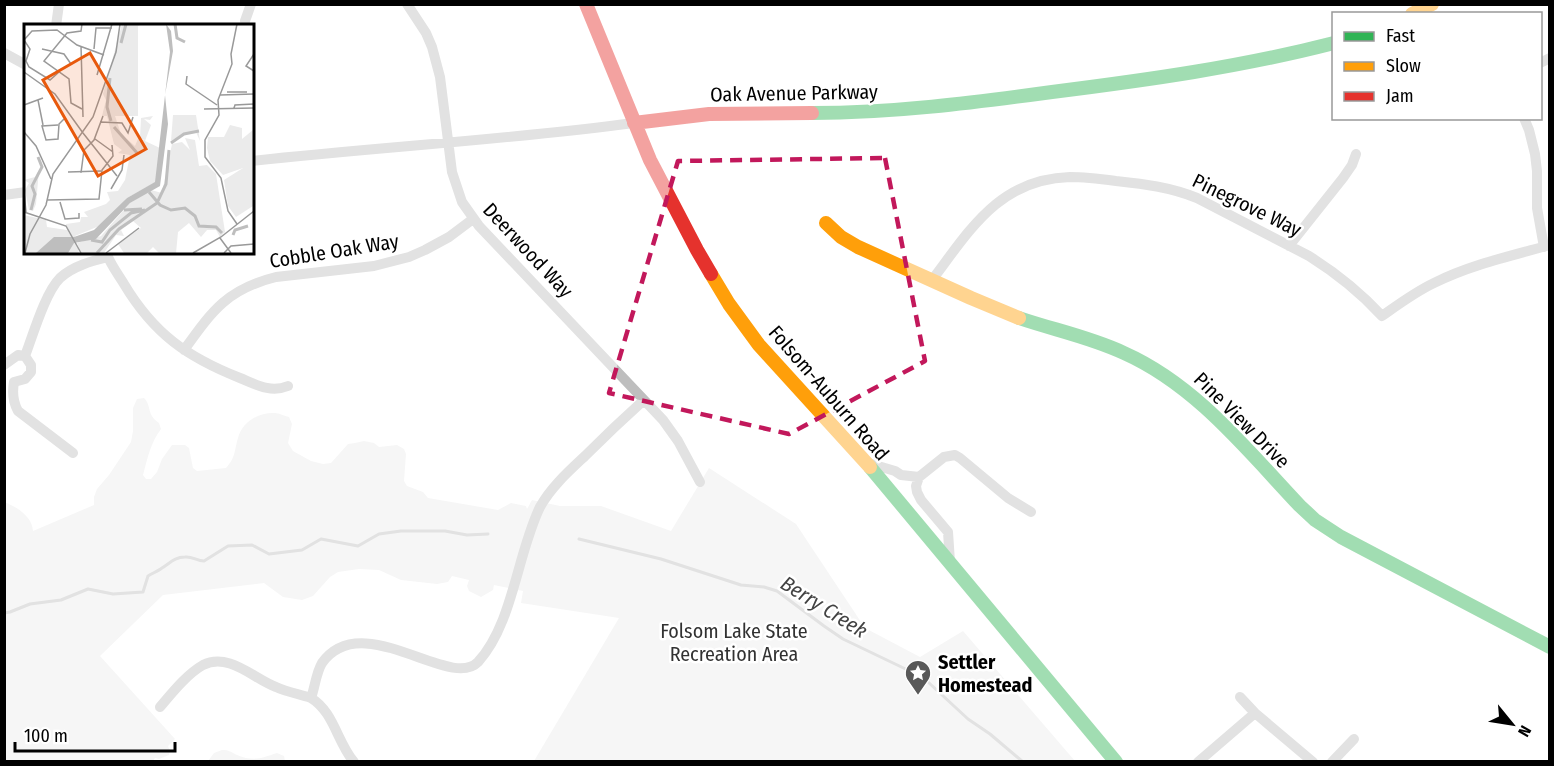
<svg xmlns="http://www.w3.org/2000/svg" width="1554" height="766" viewBox="0 0 1554 766" font-family="'Fira Sans Condensed',sans-serif">
	<rect width="100%" height="100%" fill="#fff"/>
	<path fill="#ebebeb" d="M144,398C152,406 146,414 159,423L161,429C150,444 148,457 143,475L146,479H151L157,472L162,459L172,445H185L189,448L193,468L197,471L226,468C236,457 234,451 238,438C242,422 259,412 275,413C279,413 284,416 289,417L292,424L288,443L293,451L311,461L323,464L331,463L348,444L355,443L364,441L374,443L379,447L397,445L404,449L406,454L404,481L407,486L423,492L428,498L498,510L511,503L526,506L527,509L532,500L560,506H601L671,531L709,468L796,524L865,628L920,657L963,631L1075,761H534L619,618L521,603L523,591L494,585L493,590L481,597L469,591L467,586L469,580L452,576L448,582L437,584L401,580L379,570L359,569L338,572L330,577L313,596L302,600L283,597L264,583L163,595L100,656L175,739L168,746L170,751L169,755L159,759L155,758L152,762L5,761L4,502C17,507 32,516 33,531L94,505V497L97,489L109,475L131,442L133,431V408L137,399Z
		M222,750C229,750 231,752 237,755C254,762 261,758 277,753L284,756L285,761H208L214,753Z"/>
	<g fill="none" stroke-linecap="round" stroke-linejoin="round">
		<path stroke="#bebebe" stroke-width="3" d="M579,539L661,559L741,585L764,587L777,591L824,626L843,639L916,674L928,682L968,719L990,734L1023,762
			M4,613L10,612L30,604L61,600L88,589L113,594L143,592L148,576C153,573 158,571 162,568C170,563 175,557 185,557C192,556 197,561 204,561L228,546L252,545L269,554L302,550L321,539L358,546L379,534L401,531H445L467,535L488,534"/>
		<path stroke="#bebebe" stroke-width="10" d="M407,4L426,33L432,47L440,77L452,172L462,202L479,226L663,420L678,441L700,482
			M245,21L251,4
			M56,26L59,4
			M4,53L26,65
			M1540,63L1550,58
			M1524,118L1529,130L1535,154L1537,171V208L1544,247
			M252,161C379,147 507,140 634,123
			M4,195L26,192
			M1289,246L1343,178L1352,165L1356,154
			M106,252C110,264 118,274 124,284C154,334 187,357 240,378C257,385 271,393 288,386
			M932,280C970,230 999,179 1070,177C1085,177 1101,179 1116,181C1144,184 1170,187 1197,198L1309,256C1336,273 1360,292 1382,316C1399,304 1415,292 1434,283C1470,265 1510,256 1550,245
			M184,350C212,311 227,289 276,277L374,266L409,257L425,250L449,237L473,219
			M4,365L18,355L25,356
			M14,382L25,379L31,372V365L25,356C33,335 45,293 60,278C73,266 92,261 108,257
			M14,382C12,393 13,402 18,411L73,453
			M868,463L895,471L901,475L919,477
			M950,562L948,532L921,500L917,492L916,486L919,477L944,457L955,455L960,458L1008,498L1031,512
			M1240,697L1255,713L1313,762
			M160,707C172,693 187,674 203,665C229,652 254,679 276,687C287,692 299,694 311,698
			M354,762C337,742 334,712 311,698C315,687 316,673 322,663C362,607 450,691 478,662C513,624 517,554 540,507C551,487 569,471 585,456C604,437 624,418 644,400
			M1198,762L1255,713
			M1332,762L1354,739"/>
		<path stroke="#30b455" stroke-width="14" d="M812,113C893,113 971,103 1052,92C1147,80 1241,67 1334,43
			M1019,318C1054,330 1090,337 1124,353C1196,385 1247,450 1300,506L1315,520L1341,537L1550,647
			M870,467L1116,762"/>
		<path stroke="#ff9f0a" stroke-width="14" d="M1412,14L1432,4
			M826,223L841,237L858,247L971,298L1019,318
			M711,274L729,304L759,345L870,467"/>
		<path stroke="#e5322d" stroke-width="14" d="M586,4L650,160L697,250L711,274
			M634,123L709,114L812,113"/>
	</g>
	<path d="M0 0H1554V766H0ZM885,158L925,361L789,434L609,393L678,161Z" fill="#fff" fill-opacity=".55" fill-rule="evenodd"/>
	<path fill="none" stroke="#c2185b" stroke-width="4.5" stroke-dasharray="12 8" stroke-linejoin="round" d="M885,158L925,361L789,434L609,393L678,161Z"/>
	<defs>
		<g id="sight-pin" transform="scale(1.35)"><path d="M0 17L-7.5 6A9.5 9.5 0 1 1 7.5 6Z" fill="#595959" stroke="#fff"/><path d="M0-6L1.8-2.2L6-1.7L2.9 1.2L3.7 5.4L0 3.3L-3.7 5.4L-2.9 1.2L-6-1.7L-1.8-2.2Z" fill="#fff"/></g>
	</defs>
	<g fill-rule="evenodd">
		<use href="#sight-pin" x="918" y="673"/>
	</g>
	<g text-anchor="middle" stroke-width="5" stroke-linejoin="round" paint-order="stroke">
		<g font-size="20" fill="#000" stroke="#fff">
			<text transform="translate(794 93) rotate(-1)" y="7">Oak Avenue Parkway</text>
			<text transform="translate(1247 205) rotate(26)" y="7">Pinegrove Way</text>
			<text transform="translate(528 250) rotate(47)" y="7">Deerwood Way</text>
			<text transform="translate(334 251) rotate(-9)" y="7">Cobble Oak Way</text>
			<text transform="translate(829 393) rotate(49)" y="7">Folsom-Auburn Road</text>
			<text transform="translate(1242 420) rotate(45)" y="7">Pine View Drive</text>
		</g>
		<g font-size="20" fill="#323232" stroke="#fff">
			<text x="734" y="638">Folsom Lake State<tspan x="734" dy="23">Recreation Area</tspan></text>
		</g>
		<g font-size="20" font-weight="bold" fill="#000" stroke="#fff" text-anchor="start">
			<text x="938" y="669">Settler<tspan x="938" dy="23">Homestead</tspan></text>
		</g>
		<g font-size="21" font-style="italic" fill="#434343" stroke="#fff">
			<text transform="translate(824 607) rotate(32)" y="7">Berry Creek</text>
		</g>
	</g>
	<g transform="translate(24 24)">
		<rect width="230" height="230" fill="#fff"/>
		<path d="M98,0H118L114,2V92H91L97,110L111,122L114,115L121,116L116,114L117,94L129,92L126,96L120,95L127,101L121,117L136,124L132,158L103,174L80,200L51,212L55,229H0V191L22,196L23,203L43,206L42,200L56,198L57,193H64L60,188L82,180L86,176L83,168L94,167L101,156L106,131L94,129L98,126L90,120L83,92H78L82,76L79,70ZM149,91H172L176,117L172,108H163L147,117ZM206,101L218,104V115L229,106V182L212,193L204,182L200,156L219,144L199,151L186,137L183,124L184,113H200ZM161,114L171,116L175,142L183,141L192,150L201,208L196,213L192,206H183L177,213L165,199L154,208L152,229H135L129,223L123,229H100L94,220L117,204L109,197L97,206L100,212L92,211L80,229H57L53,219L77,212L106,179L127,166L138,169L148,120L158,118L166,126ZM15,146L12,180L9,187L5,186L1,166L5,159L0,156L11,153Z" fill="#ebebeb"/>
		<path d="M142,0L147,7L149,27L141,71L144,100L136,162L106,179L72,215L50,219L44,229H12L30,213H50L70,206L103,174L131,158L146,28Z" fill="#bebebe"/>
		<path fill="none" stroke="#bebebe" stroke-width="3" d="M151,0L153,14L161,18M97,19L102,0M86,54L83,83L87,97M90,103L114,130M147,119L160,110L175,107M125,168L136,181L147,186L161,184L171,192L175,202L192,203L198,209M7,186L11,170L8,162L18,143L14,133M100,186L118,185M209,211L211,206L224,202M67,216L78,218L86,206L107,189L121,186M73,229L95,205L133,179L142,160L145,126"/>
		<path fill="none" stroke="#999" stroke-width="1.5" d="M58,0L57,7L43,9L20,37L45,55L47,79L58,85M0,16L8,7L33,6L53,21L80,31M0,16L6,25L2,37L5,43L26,56L35,48M57,22L59,93M18,25L40,30L47,40M70,25L72,4H88M230,30L222,42L230,47M0,48L31,70L59,109M73,51L88,0M163,52L162,60L193,81M203,68H223M196,71L230,70M14,76L19,101M0,81L19,74M210,84L211,81L230,80M180,85L230,84M76,98L98,99L104,109L109,93M34,101L18,102L22,116L34,115L35,100L40,95M0,108L12,122L27,155M59,109L93,152M71,115L89,128M44,148L77,147M57,149L60,126L70,116L79,92M87,165L98,146L100,131M0,168L2,188M23,176L75,175L78,146L89,132L88,121M36,178L41,195L55,194V189M0,188L42,202L57,229M213,200L204,187L197,154L181,133V116L195,91L194,76L208,40L207,30L213,0M196,214L207,229M1,229L6,210L22,181L29,150L69,93L92,28L96,0M82,229L115,204M169,229L197,213L230,187M200,229L207,222L230,220"/>
		<path fill="#e8590c" fill-opacity="0.15" stroke="#e8590c" stroke-width="3" d="M66,29L122,125L74,152L19,56Z"/>
		<rect width="230" height="230" fill="none" stroke="#000" stroke-width="3"/>
	</g>
	<rect width="1554" height="766" fill="none" stroke="#000000" stroke-width="12"/>
	<rect x="1332" y="12" width="210" height="108" fill="#ffffff" stroke="#999999" stroke-width="1.5"/>
	<rect x="1344" y="32" width="30" height="9" fill="#30b455" stroke="#999999" stroke-width="1.5"/>
	<text x="1386" y="42" font-size="18" fill="#000000">Fast</text>
	<rect x="1344" y="62" width="30" height="9" fill="#ff9f0a" stroke="#999999" stroke-width="1.5"/>
	<text x="1386" y="72" font-size="18" fill="#000000">Slow</text>
	<rect x="1344" y="92" width="30" height="9" fill="#e5322d" stroke="#999999" stroke-width="1.5"/>
	<text x="1386" y="102" font-size="18" fill="#000000">Jam</text>
	<g transform="translate(1512 724) rotate(120)" stroke="#ffffff" stroke-width="4.5" paint-order="stroke">
	<path d="M0-4.5L10 22L0 15L-10 22Z" fill="#000000"/>
	<text y="-9" font-size="16" font-weight="bold" text-anchor="middle" fill="#000000">N</text>
	</g>
	<path d="M15 742v9h160v-9" fill="none" stroke="#000000" stroke-width="3"/>
	<text x="24" y="742" font-size="18" fill="#000000" stroke="#ffffff" stroke-width="4.5" paint-order="stroke">100 m</text>
</svg>
